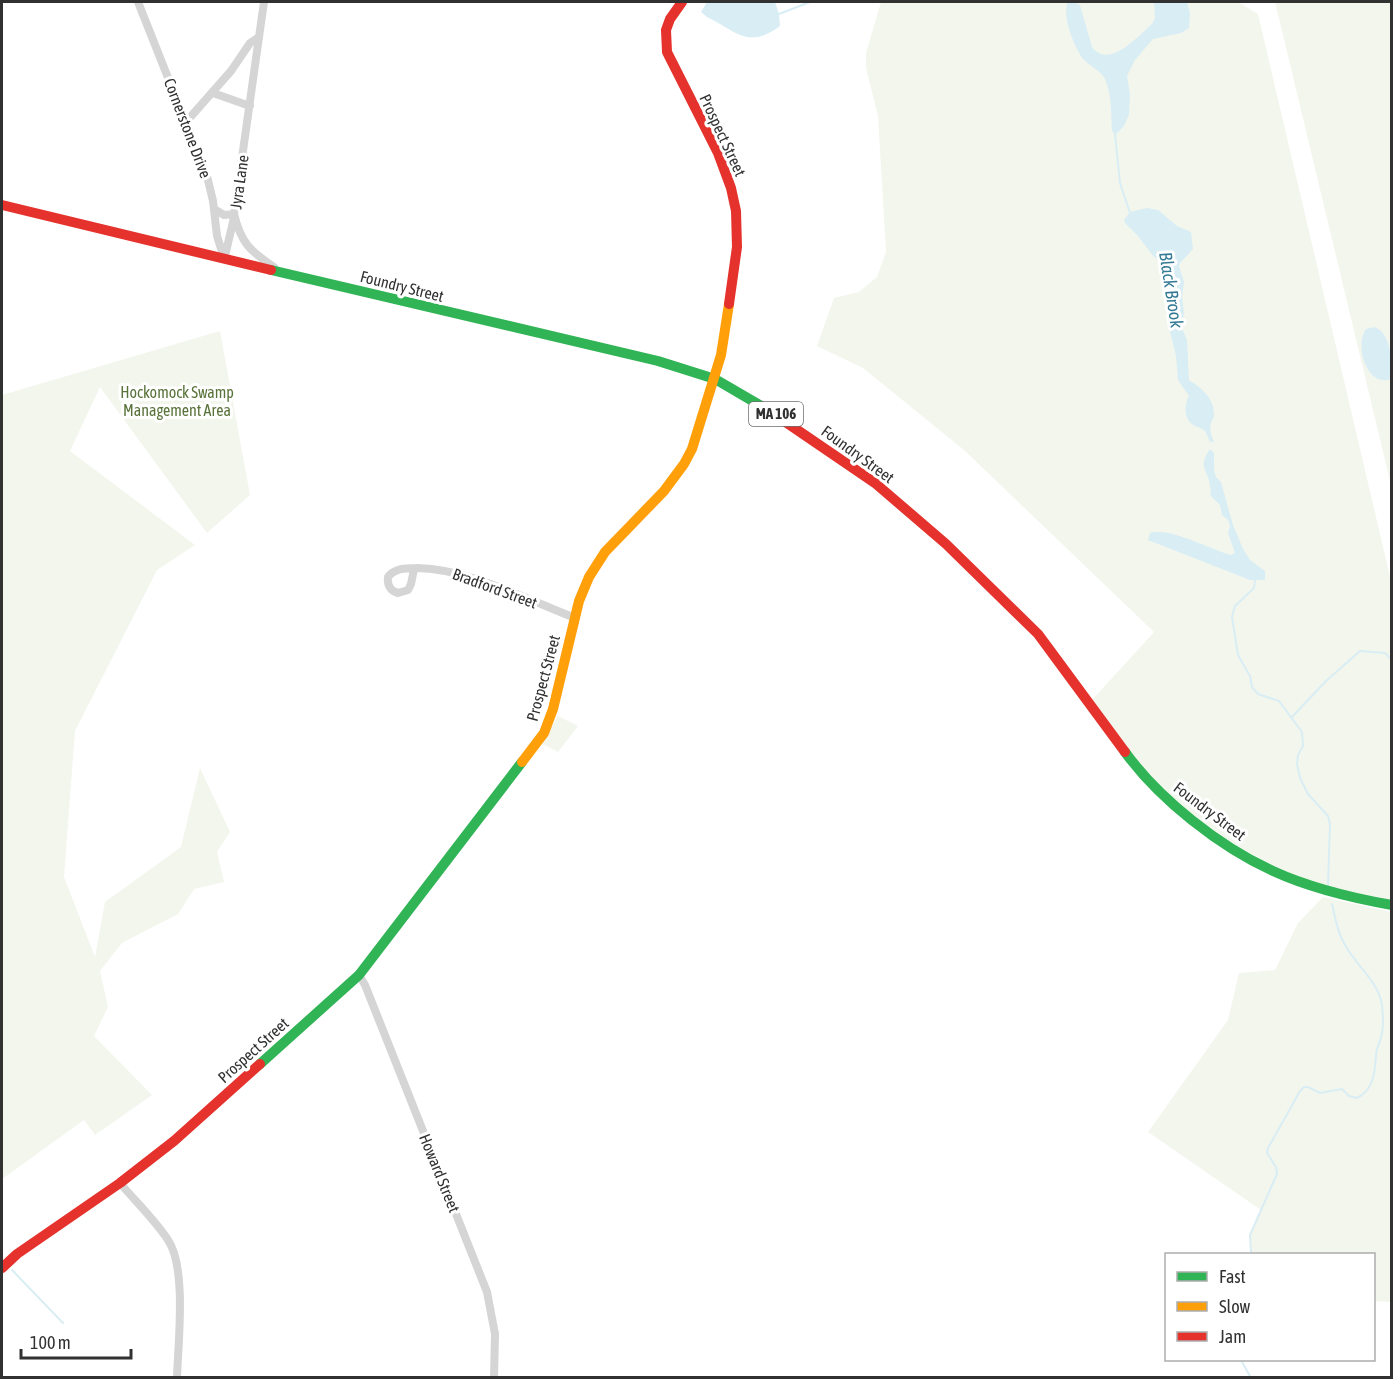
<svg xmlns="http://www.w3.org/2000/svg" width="1393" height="1379" viewBox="0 0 1393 1379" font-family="'Asap Condensed',sans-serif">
	<rect width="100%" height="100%" fill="#fff"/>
	<path fill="#f3f6ed" d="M881,2H1238L1258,14L1391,581V900C1369,895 1346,891 1324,885C1255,865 1182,814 1136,759C1120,740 1106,720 1092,700L1154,632L964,450L863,368L817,346L834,298L859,292L877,277L886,252L878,116L866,68V53Z
		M1275,2H1391V485L1283,35Z
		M220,331L250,495L207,533L100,387L70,451L195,545L157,570L75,731L64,877L95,957L105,902L181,847L200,768L230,832L217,852L224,882L194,889L178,914L122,943L100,971L108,1007L94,1036L152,1095L95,1135L84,1120L2,1179V395Z
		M558,716L578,726L558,752L542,744Z
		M1323,897L1391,912V1302L1374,1301V1254H1251L1250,1235L1261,1210L1148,1132L1228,1020L1239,973L1275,970L1298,923Z"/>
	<path fill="#d9edf4" d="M707,2H775L779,14L780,26C748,50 736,31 707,17L701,12Z
		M1068,2H1074L1080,5L1092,47C1109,70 1138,36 1152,24L1155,18L1154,2H1187L1190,13L1189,28L1181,33L1153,39L1135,60L1127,76L1130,94L1129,115L1124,126L1115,135L1112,131C1111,114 1112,95 1105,79C1101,71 1090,66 1084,60C1075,50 1061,14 1068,2Z
		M1147,208L1158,210L1177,226L1191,232L1193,249L1180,263L1179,266L1184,282L1182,297L1184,313L1181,326L1187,340L1189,380C1203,389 1215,399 1214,417C1208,426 1210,432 1214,442H1210L1205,431C1201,427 1195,427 1192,424C1184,418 1184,404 1189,396L1178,380L1176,356L1169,327L1171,309L1170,293L1162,263L1153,256L1138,236L1125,223L1124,220L1130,212Z
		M1374,327C1392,332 1392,364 1391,379C1367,388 1354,345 1366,329Z
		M1210,449L1214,453V470L1216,477L1221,482L1233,525L1243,549L1250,560L1265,571V580H1250L1148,540L1150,533C1167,526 1212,550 1231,555L1235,553L1228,533L1230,526L1228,520L1222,515L1220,505L1211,496C1210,492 1211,489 1210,486C1208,469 1197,468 1210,449Z"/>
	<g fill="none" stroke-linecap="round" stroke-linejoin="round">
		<path stroke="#d9edf4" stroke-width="2" d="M779,14L810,2
			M1115,134L1120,183L1130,213
			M1255,580L1254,588L1235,606L1234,609L1232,617L1238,655L1250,676L1252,687L1258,694L1279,701L1302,732L1303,746L1298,755L1297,764L1300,778L1308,794L1328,816L1330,824L1328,885
			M1292,717L1326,681L1360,651L1385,653L1392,660
			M1251,1254L1250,1235L1277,1174L1276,1167L1267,1153L1268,1148L1300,1091L1304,1087H1308L1320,1093L1342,1089L1349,1096L1357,1098C1374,1090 1375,1071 1376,1055C1376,1047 1380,1044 1381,1037C1384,1028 1383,1015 1382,1005C1378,980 1355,965 1344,943C1337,931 1335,917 1332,904
			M12,1270L63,1323
			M1241,1360L1251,1378"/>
		<path stroke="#d5d5d5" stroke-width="8" d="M138,2L207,176L213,201L217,236L224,258
			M213,93L250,106
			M186,122L231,71L250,43L259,37L264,2
			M214,209L224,215L234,214C241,243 250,251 274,267
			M225,256L233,222L259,37
			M414,569L411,584L408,590L398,593C390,591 387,585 388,577C395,567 407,569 418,568C469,569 526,599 575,618
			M359,975L365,985L487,1292L495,1334L494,1378
			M120,1183C136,1202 155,1220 168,1240C187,1268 178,1343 177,1378"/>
		<path stroke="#30b455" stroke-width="10" d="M271,270L658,361L715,379L768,410
			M1125,752C1159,799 1220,847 1273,871C1310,888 1352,898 1392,905
			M260,1064L359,975L522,762"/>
		<path stroke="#ff9f0a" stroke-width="10" d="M522,762L544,733L553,709L579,601L589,577L605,552L664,491L684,464L692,449L721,355L729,304"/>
		<path stroke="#e5322d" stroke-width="10" d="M682,2L670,19L666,30L667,52L718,153L731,188L736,211L737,247L729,304
			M2,205L271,270
			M768,410L875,483L946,544L1038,634L1125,752
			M2,1268L17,1254L120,1183L174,1141L260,1064"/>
	</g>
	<g text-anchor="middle" stroke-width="6" stroke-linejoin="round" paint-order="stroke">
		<rect fill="#fff" stroke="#6f6f6f" stroke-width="1.5" x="749" y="402" width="54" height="24" rx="4.5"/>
		<g font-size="15" font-weight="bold" fill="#313131">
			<text x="776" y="419">MA 106</text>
		</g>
		<g font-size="16" fill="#313131" stroke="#fff">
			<text transform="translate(188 128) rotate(69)" y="6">Cornerstone Drive</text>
			<text transform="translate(723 135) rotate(65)" y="6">Prospect Street</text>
			<text transform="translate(239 182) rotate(-82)" y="6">Jyra Lane</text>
			<text transform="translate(402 286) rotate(14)" y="6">Foundry Street</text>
			<text transform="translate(858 454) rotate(36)" y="6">Foundry Street</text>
			<text transform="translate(495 588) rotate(20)" y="6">Bradford Street</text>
			<text transform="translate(543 678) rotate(-75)" y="6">Prospect Street</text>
			<text transform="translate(1210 811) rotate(37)" y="6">Foundry Street</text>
			<text transform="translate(253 1050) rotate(-42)" y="6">Prospect Street</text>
			<text transform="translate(440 1173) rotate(68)" y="6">Howard Street</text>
		</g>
		<g font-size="16" fill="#597239" stroke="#fff">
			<text x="177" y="398">Hockomock Swamp<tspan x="177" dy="18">Management Area</tspan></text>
		</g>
		<g font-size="18" font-style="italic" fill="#347a95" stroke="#fff">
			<text transform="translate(1171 290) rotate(81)" y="6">Black Brook</text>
		</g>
	</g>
	<rect width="1393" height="1379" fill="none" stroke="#313131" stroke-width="6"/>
	<rect x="1165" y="1253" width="210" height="108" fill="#ffffff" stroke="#adadad" stroke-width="1.5"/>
	<rect x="1177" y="1272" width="30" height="9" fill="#30b455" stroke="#adadad" stroke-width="1.5"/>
	<text x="1219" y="1283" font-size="18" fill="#313131">Fast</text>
	<rect x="1177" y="1302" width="30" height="9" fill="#ff9f0a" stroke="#adadad" stroke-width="1.5"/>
	<text x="1219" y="1313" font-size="18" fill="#313131">Slow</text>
	<rect x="1177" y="1332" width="30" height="9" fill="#e5322d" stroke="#adadad" stroke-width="1.5"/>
	<text x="1219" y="1343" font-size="18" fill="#313131">Jam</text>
	<path d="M21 1349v9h110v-9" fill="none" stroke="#313131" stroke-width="3"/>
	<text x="30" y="1349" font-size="18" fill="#313131" stroke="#ffffff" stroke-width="4.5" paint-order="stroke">100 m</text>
</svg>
